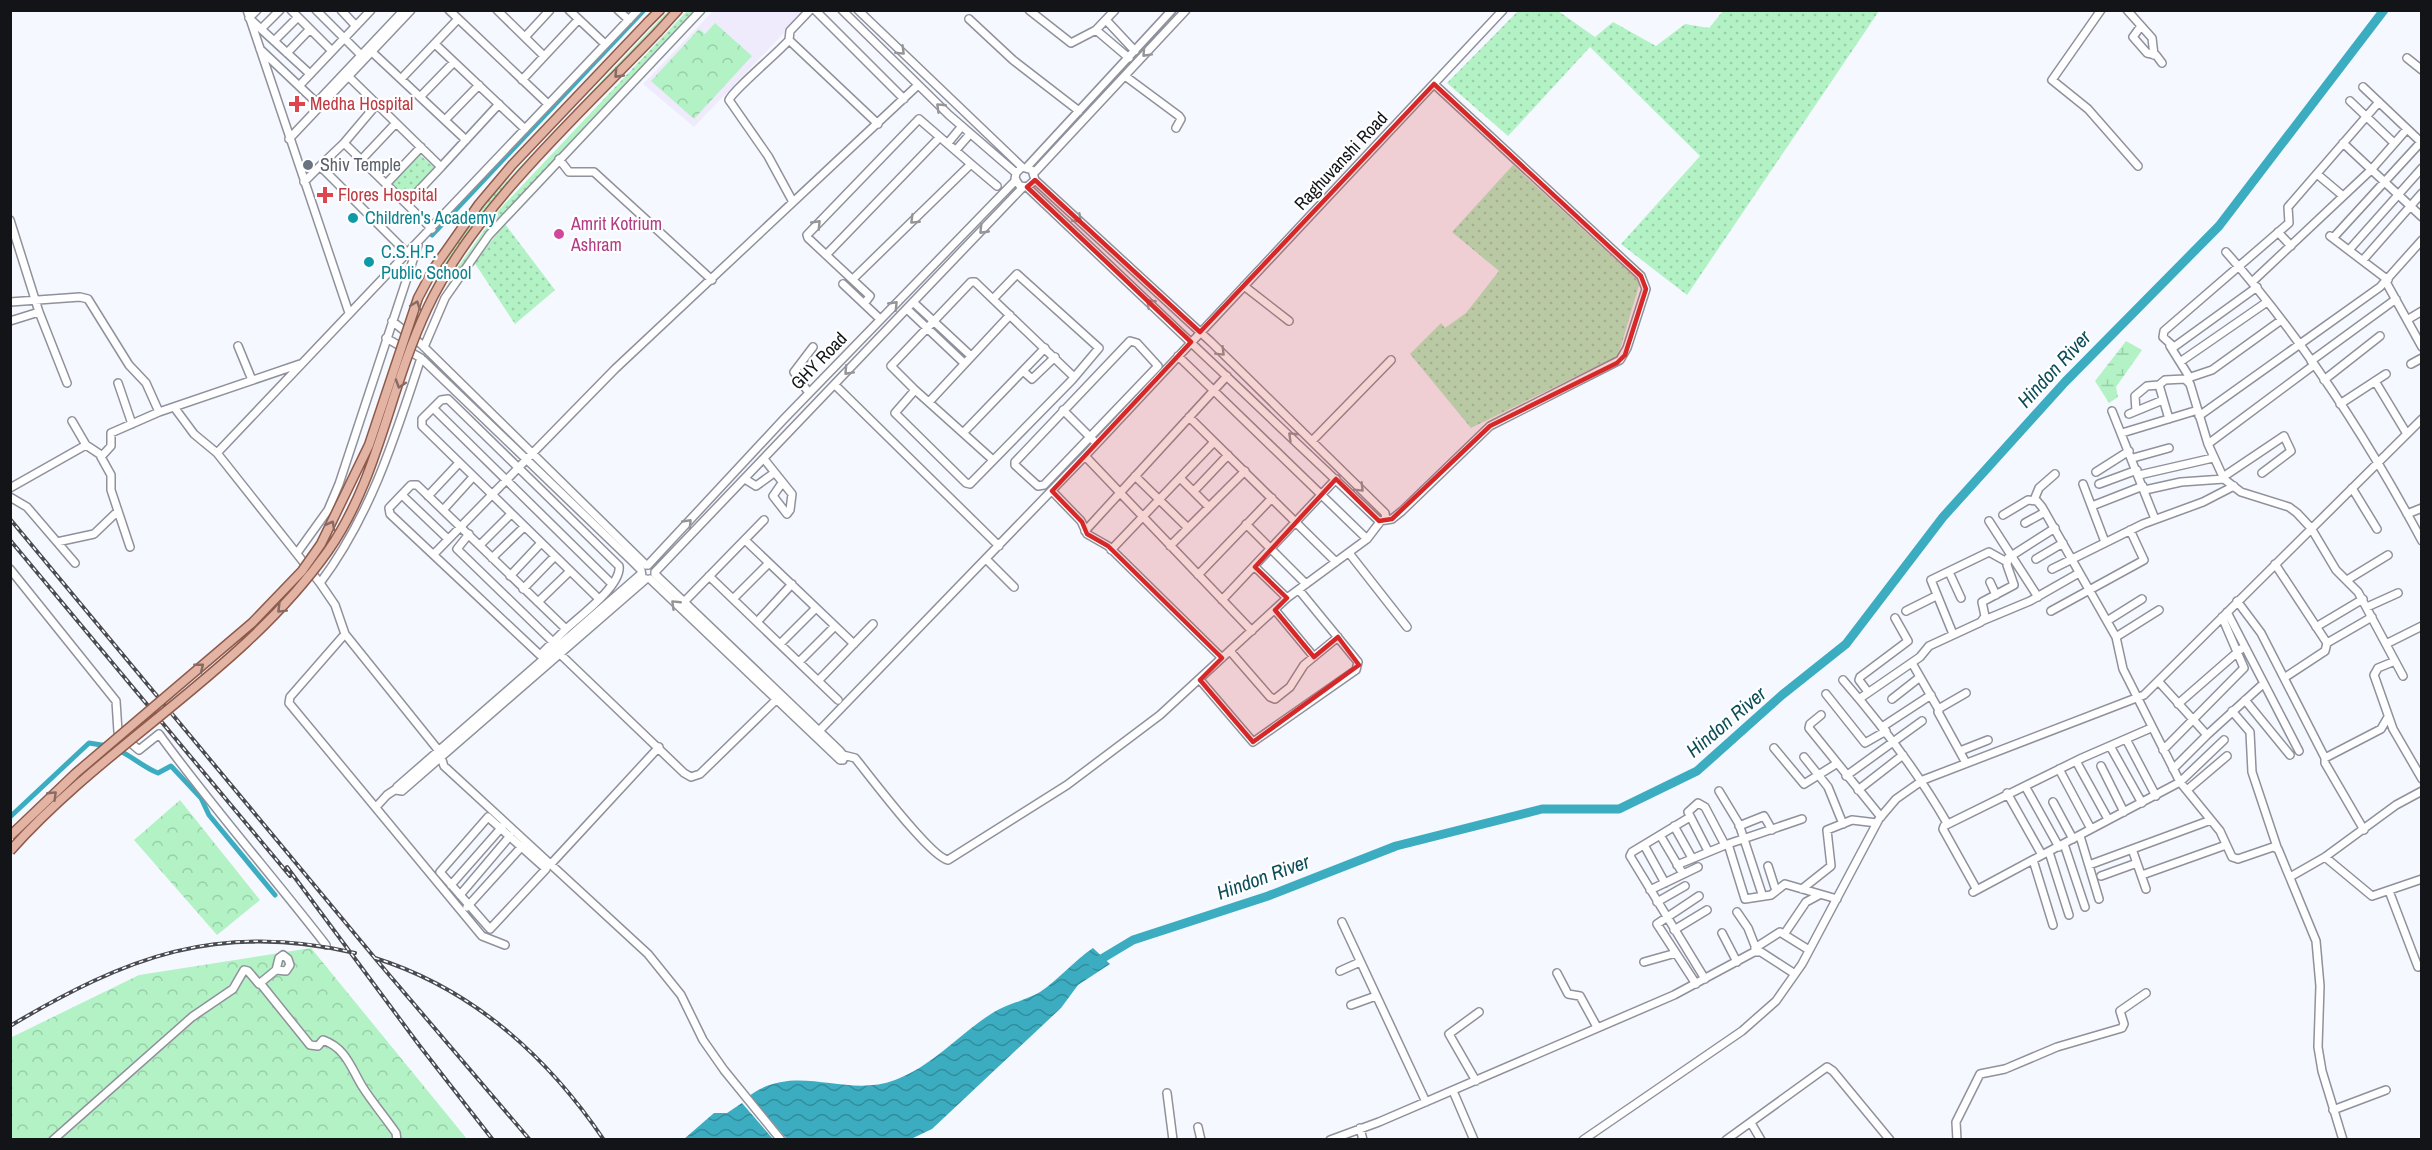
<svg xmlns="http://www.w3.org/2000/svg" width="2432" height="1150" viewBox="0 0 2432 1150" font-family="'Archivo Narrow',sans-serif">
	<defs>
		<pattern id="grass-dots" width="8" height="8" patternUnits="userSpaceOnUse" patternTransform="scale(1.5)"><rect width="8" height="8" fill="#b2f2c4"/><path d="M2 2h.1M6 6h.1" fill="none" stroke="#98cfa8" stroke-width="1.8" stroke-linecap="round"/></pattern>
		<pattern id="forest-crowns" width="20" height="18" patternUnits="userSpaceOnUse" patternTransform="scale(1.5)"><rect width="20" height="18" fill="#b2f2c4"/><path d="M2 6a3 3 0 1 1 6 0M12 15a3 3 0 1 1 6 0" fill="none" stroke="#98cfa8"/></pattern>
		<pattern id="wetland-marsh" width="20" height="14" patternUnits="userSpaceOnUse" patternTransform="scale(1.5)"><rect width="20" height="14" fill="#b2f2c4"/><path d="M1 5h8M5 5V1M11 12h8M15 12V8" fill="none" stroke="#98cfa8"/></pattern>
		<pattern id="water-waves" width="16" height="10" patternUnits="userSpaceOnUse" patternTransform="scale(1.5)"><rect width="16" height="10" fill="#3cadc1"/><path d="M0 5q4-4 8 0t8 0" fill="none" stroke="#318c9c"/></pattern>
	</defs>
	<rect width="100%" height="100%" fill="#f6f8ff"/>
	<path fill="#efebfd" d="M713,11H805L694,127L643,84Z"/>
	<path fill="url(#grass-dots)" d="M1519,10L1558,11L1595,37L1613,22L1656,46L1685,24L1709,28L1723,11H1879L1687,295L1621,244L1700,156L1590,47L1508,136L1447,83Z
		M668,11H673L500,193L459,245L431,294L429,293L456,243L480,209Z
		M687,11H695L507,210L443,294L455,271L498,211Z
		M417,152L435,168L406,200L388,183Z
		M1513,165L1640,282L1618,356L1471,428L1410,354L1441,323L1445,328L1466,313L1499,271L1452,232Z
		M505,224L555,290L515,324L474,262Z"/>
	<path fill="url(#forest-crowns)" d="M715,23L752,56L694,119L651,81L699,29L705,34Z
		M180,800L260,900L217,935L134,840Z
		M311,948L467,1139H11L10,1038L139,975Z"/>
	<path fill="url(#wetland-marsh)" d="M2126,341L2142,350L2116,387L2118,397L2109,403L2095,381Z"/>
	<path fill="url(#water-waves)" d="M1093,948L1110,964L1078,985L1061,1008L932,1129L911,1139H787L749,1096C796,1061 845,1099 895,1080C933,1066 960,1033 994,1012C1008,1004 1026,1000 1040,992C1059,979 1074,961 1093,948Z
		M742,1103L773,1139H684L714,1113H727Z"/>
	<g fill="none" stroke-linecap="round" stroke-linejoin="round">
		<path stroke="#3cadc1" stroke-width="5" d="M432,235L644,10
			M116,749C132,756 143,767 158,773L171,766L201,798L209,815L275,895
			M10,817L89,743L108,746"/>
		<path stroke="#3cadc1" stroke-width="9" d="M1093,964L1133,940L1268,896L1396,846L1542,809H1619L1697,771L1782,695L1846,644L1943,517L2065,382L2219,226L2384,10"/>
		<g stroke="#8f919c" stroke-width="10">
			<path id="minor" d="M247,10L349,313
				M257,10L249,18L310,74
				M291,10L332,51
				M316,10L363,57
				M341,10L356,26
				M449,10L548,104
				M497,10L544,56
				M569,10L605,44
				M618,10L629,20
				M638,10L217,453L320,583L335,605L345,634L439,751L444,766L648,954L681,995L703,1040L724,1070L781,1140
				M810,10L790,31L789,40L878,124
				M815,10L904,99
				M842,10L949,115L1016,173
				M858,10L1022,167L1032,170L1035,180L1027,187L1020,186L1015,179L1016,173L1022,167
				M1029,10L1071,43L1096,30L1115,10
				M2101,10L2052,80L2088,109L2138,166
				M2127,10L2152,38L2154,55
				M969,19L1013,60L1079,111
				M1106,20L1135,51
				M2141,26L2133,37L2147,53L2156,55L2162,63
				M261,29L280,10
				M1096,30L1129,58
				M525,37L550,10
				M789,40C778,53 732,91 729,100L768,156L793,202
				M274,41L298,17
				M435,44L525,129
				M260,49L317,103
				M372,52L466,140
				M287,53L310,29
				M2407,58L2422,70
				M345,73L441,167L407,203
				M1125,76L1179,116L1181,119L1176,128
				M401,79L458,19
				M522,80L578,20
				M299,86L371,10
				M2363,87L2422,143
				M420,97L454,62
				M318,101L404,10
				M2350,101L2394,143
				M377,104L344,143L432,229
				M445,120L479,85
				M289,139L411,10
				M344,143L320,166L408,254
				M948,143L962,126
				M2343,143L2422,217
				M956,150L970,134
				M362,159L396,123
				M559,159L569,172H594L712,280
				M971,164L997,186
				M441,167L499,104
				M1027,167L1172,10
				M1034,173L1186,10
				M2317,174L2343,196
				M304,182L320,166
				M387,183L421,147
				M1027,187L1379,521L1386,520L1385,513L1211,342L1035,180
				M10,220L39,312L67,383
				M2278,232L2291,246
				M2330,236L2388,280
				M2333,238L2421,142
				M2349,250L2422,168
				M2226,252C2302,338 2368,440 2422,541
				M826,255L940,137
				M2363,260L2422,193
				M853,279L971,164L919,119L807,235L808,238L870,296L864,304
				M2252,282L2371,170L2407,129
				M2386,282L2422,347
				M843,284L880,319
				M1244,286L1289,321
				M2257,287L2174,347L2163,337L2164,331L2289,223L2288,207L2379,102
				M993,299L1017,274L1099,348L1072,380L970,484L966,483L895,413L915,390L891,366L971,282H975L1073,376
				M10,302L80,297L88,299L129,365L146,383L159,412
				M913,302L971,356
				M907,309L964,363
				M2407,320L2422,311
				M10,321L39,312
				M392,321L421,344L646,565
				M386,338L421,358L631,560L641,570L642,576
				M1130,341L1137,343L1158,366L1044,485L1038,486L1015,465V462Z
				M238,346L252,380
				M2170,346L2190,378
				M424,347L445,298L489,235L701,10
				M1178,356L1367,539
				M2311,361L2396,299
				M2180,362L2267,302
				M2411,364L2422,358
				M1023,371L1032,379L1055,357
				M2185,379L2212,370L2280,321
				M2324,380L2380,336
				M2375,381L2407,434
				M118,383L132,424
				M835,385L999,546
				M914,389L963,433
				M809,393L794,372L813,347
				M929,402L1010,315
				M2340,404L2386,374
				M174,407L194,434L217,453
				M433,408L612,584
				M1063,410L1093,440
				M2112,411L2155,519
				M2136,411L2135,396L2147,386L2159,385
				M2129,414L2163,400
				M2199,416L2380,287L2422,240
				M1189,417L1336,562
				M2169,419L2159,385L2165,380L2185,379L2190,384L2208,444L2224,479
				M72,421L86,445L101,455
				M2122,433L2198,410
				M1312,441L1391,360
				M2208,444L2314,365
				M1085,456L1252,631
				M2133,458L2169,448
				M764,459L792,494L790,510L787,514L773,496L782,483
				M993,460L963,433L1045,348
				M2096,472L2129,451
				M2139,475L2213,458
				M1135,476L1188,528
				M2223,477L2284,436L2291,451L2262,473
				M1180,478L1209,507
				M745,479L756,486L774,473
				M2083,484L2105,542
				M2099,484L2137,470
				M10,488L86,445
				M2352,488L2377,529
				M2145,490L2181,482L2224,479L2241,492L2289,507L2297,513L2311,528L2336,570L2358,592L2403,676
				M1052,491L1081,521L1087,534L1108,546L1222,658
				M1194,491L1228,455
				M402,495L448,539
				M428,496L459,463
				M10,497L27,507L75,563
				M2034,500L2039,488L2055,474
				M2092,506L2143,486
				M443,510L473,477
				M2407,514L2422,508
				M2003,515L2028,500L2037,501L2042,507L2116,637L2123,669L2180,782L2220,831L2232,857L2238,859L2273,847L2278,849L2316,941L2320,986L2318,1047L2322,1071L2343,1140
				M1386,520L1392,519L1402,511L1490,426L1620,360L1627,348L1646,289L1641,276L1434,84
				M1989,521L2038,597
				M2025,523L2045,512
				M1246,524L1306,584
				M1085,531L1227,376
				M469,534L457,549L553,642
				M745,540L854,644
				M57,542L94,534L118,511
				M480,545L511,514
				M1170,546L1245,471
				M130,547L111,490V475L101,457L111,446V433L159,412L300,364
				M1111,550L1214,442
				M297,553L328,510L339,484L418,245
				M1349,553L1407,627
				M434,554L615,369L918,85
				M492,558L524,527
				M986,559L1014,587
				M2036,559L2063,543
				M2275,564L2327,643
				M648,565L783,420L1016,180
				M1255,567L1287,598
				M10,569L116,701L118,732L139,750L159,734C212,807 271,874 326,945
				M2052,569L2143,524L2203,502L2234,486
				M655,572L1023,187
				M1949,572L1961,598
				M641,574L397,787L396,790L402,791L646,579
				M1198,575L1272,498
				M510,576L541,543
				M709,576L838,700
				M650,579L840,760H843L844,756L839,750L655,574
				M2347,580L2388,555
				M1990,582L1996,595
				M320,583C371,515 395,437 421,358
				M523,589L555,556
				M733,599L769,563
				M1222,600L1336,479
				M2237,601L2261,633L2325,758
				M538,602L570,571
				M684,602L764,520
				M2367,607L2398,593
				M1275,610L1314,657
				M1906,611L1936,596
				M2051,611L2144,560L2130,530
				M2227,612L2299,751
				M1982,621L2030,601L2079,573
				M2107,621L2142,599
				M757,622L792,584
				M2316,627L2363,599
				M566,629L540,655L390,514L389,508L411,485H417L566,629C580,616 622,585 619,566L448,399L441,400L422,419V426L599,599
				M345,634L290,697L289,703L482,936L505,945
				M1953,634L1931,580L1989,552L2007,562
				M2116,637L2159,610
				M780,644L816,608
				M2386,644L2422,626
				M1230,651L1270,697L1275,699L1290,687L1304,665L1338,637
				M560,654L684,773L691,777L700,774L777,699
				M2395,661L2378,668L2374,675L2393,729L2422,779
				M799,662L835,626
				M1912,663L1939,710
				M2284,678L2325,651L2327,643L2372,617
				M1200,680L1253,742L1356,670L1358,662L1299,590
				M1843,680C1882,725 1917,771 1947,823
				M818,681L873,624
				M2159,682L2207,735L2263,684
				M1868,692L1859,680L1860,677L1908,641L1895,618
				M1966,693L1940,708L1938,712L1966,763
				M1826,694L1865,743L1886,731
				M1859,699L1920,657L1929,646L1981,622L1985,616L1982,602L2014,585L2007,565L2008,558L2055,528
				M1892,699L1920,677
				M2245,700L2290,755
				M2178,704L2241,649
				M2232,711L2250,732L2252,772L2277,847
				M1821,715L1810,724L1809,728L1881,817
				M1882,727L1931,695
				M819,731L1085,456L1503,10
				M2126,739L2156,796
				M2110,746L2142,803
				M1774,748L1804,784L1836,764
				M2163,750L2244,668L2222,617
				M1960,751L1988,740
				M843,755L855,758C870,776 930,857 948,860L1067,785L1160,715L1287,598L1367,539L1380,522
				M1804,757L1828,787L1843,824
				M2076,761L2108,819
				M2101,766L2124,812
				M2059,769L2091,829
				M2173,769L2207,735
				M1846,776L1922,721
				M2025,786L2059,847
				M1858,790L1903,755
				M2187,790L2227,756
				M1719,791L1739,824L1762,894
				M2007,793L2042,855L2180,782L2224,740
				M2053,802L2073,839
				M377,806L387,795L396,789
				M488,817L546,869L490,929L440,872Z
				M1690,817L1632,852L1630,856L1705,979
				M1674,826L1692,858
				M1739,826L1764,816L1772,830
				M2364,830L2325,763V758L2381,729L2388,717
				M1660,835L1683,874
				M2080,836L2099,899
				M1728,844L1745,899L1771,895L1785,884L1837,899
				M2064,844L2085,907
				M1644,845L1665,883
				M2132,849L2146,889
				M1708,851L1688,812L1698,803L1705,807L1725,845
				M2049,852L2069,915
				M2325,857L2372,896L2422,879
				M2033,860L2053,925
				M550,865L659,747
				M1677,865L1728,844L1802,819
				M2089,865L2211,820
				M1768,866L1776,891
				M2142,875L2226,845
				M2101,876L2137,863
				M2290,877L2325,857L2396,805L2422,791
				M451,885L502,827
				M1802,889L1831,866L1827,830L1852,820L1877,823
				M1650,890L1698,867
				M1977,890L1943,829L1944,826L2082,758L2151,728
				M2389,891L2418,967
				M1973,892L2042,855
				M460,895L510,836
				M1657,902L1685,886
				M467,907L524,844
				M1737,912L1748,928L1757,951
				M1342,922L1426,1102
				M1674,930L1707,910
				M1722,933L1737,962
				M1785,933L1806,902L1819,895
				M1755,948L1780,932L1809,950
				M1644,962L1676,953
				M1340,971L1360,962
				M1557,973L1568,994L1580,996L1597,1027
				M260,983L310,1045L318,1046L323,1040C346,1048 351,1068 362,1086C372,1102 385,1117 396,1133L397,1140
				M1696,984L1657,924L1699,896
				M1351,1005L1376,996
				M1476,1081L1449,1034L1479,1012
				M1453,1091L1474,1140
				M1167,1093L1173,1140
				M2333,1110L2386,1090
				M1751,1123L1761,1140
				M1198,1127L1201,1140
				M1360,1128L1363,1140
				M53,1140L192,1017L233,989L244,970L248,971L259,984L276,970L279,958L283,955L288,959L290,965L286,971L276,970
				M1330,1140L1379,1122L1674,995L1754,952H1761L1795,974
				M1583,1140L1742,1031L1776,1001L1802,964L1879,819L1896,799L1923,780L2144,695L2422,419
				M1726,1140L1827,1067L1833,1071L1890,1140
				M1957,1140L1956,1122L1980,1074L2005,1069L2057,1047L2122,1028L2124,1024L2120,1011L2146,993"/>
		</g>
		<g stroke="#8e5b4b" stroke-width="11">
			<path id="major" d="M648,22L660,10
				M658,32L678,10"/>
		</g>
		<use href="#minor" stroke="#fff" stroke-width="7"/>
		<use href="#major" stroke="#e3b3a3" stroke-width="8"/>
		<g stroke="#4a4b50" stroke-width="4">
			<path id="rail" d="M10,519L379,963L530,1140
				M10,540L290,876
				M287,867L419,1045L493,1140
				M375,958C473,989 547,1056 604,1140
				M10,1026C126,957 218,921 355,953"/>
		</g>
		<use href="#rail" stroke="#fff" stroke-width="1.5" stroke-dasharray="4.5" stroke-linecap="butt"/>
		<g stroke="#8e5b4b" stroke-width="11" stroke-linecap="butt">
			<path id="major-bridge" d="M10,836L76,773L252,623L302,571L321,544L369,445L418,298L434,268L479,204L512,165L648,22
				M10,851C107,742 243,671 328,551C379,478 389,389 427,309C474,208 581,113 658,32"/>
		</g>
		<use href="#major-bridge" stroke="#e3b3a3" stroke-width="8"/>
	</g>
	<defs><path id="oneway-chevron" d="M-2-3.5L2.5 0L-2 3.5" fill="none" stroke-width="1.6" stroke-linecap="round" stroke-linejoin="round" transform="scale(1.5)"/></defs>
	<g stroke="#959597">
		<use href="#oneway-chevron" transform="translate(901 51) rotate(44)"/>
		<use href="#oneway-chevron" transform="translate(1146 53) rotate(133)"/>
		<use href="#oneway-chevron" transform="translate(940 107) rotate(-136)"/>
		<use href="#oneway-chevron" transform="translate(1078 219) rotate(43)"/>
		<use href="#oneway-chevron" transform="translate(914 220) rotate(136)"/>
		<use href="#oneway-chevron" transform="translate(817 224) rotate(-46)"/>
		<use href="#oneway-chevron" transform="translate(983 230) rotate(134)"/>
		<use href="#oneway-chevron" transform="translate(1150 303) rotate(-137)"/>
		<use href="#oneway-chevron" transform="translate(894 305) rotate(-46)"/>
		<use href="#oneway-chevron" transform="translate(1221 352) rotate(45)"/>
		<use href="#oneway-chevron" transform="translate(848 371) rotate(133)"/>
		<use href="#oneway-chevron" transform="translate(1292 436) rotate(-136)"/>
		<use href="#oneway-chevron" transform="translate(1360 488) rotate(45)"/>
		<use href="#oneway-chevron" transform="translate(688 523) rotate(-46)"/>
		<use href="#oneway-chevron" transform="translate(675 604) rotate(-136)"/>
	</g>
	<g stroke="#856b64">
		<use href="#oneway-chevron" transform="translate(618 74) rotate(134)"/>
		<use href="#oneway-chevron" transform="translate(416 305) rotate(-69)"/>
		<use href="#oneway-chevron" transform="translate(400 384) rotate(108)"/>
		<use href="#oneway-chevron" transform="translate(331 525) rotate(-62)"/>
		<use href="#oneway-chevron" transform="translate(281 609) rotate(135)"/>
		<use href="#oneway-chevron" transform="translate(200 667) rotate(-39)"/>
		<use href="#oneway-chevron" transform="translate(53 795) rotate(-44)"/>
	</g>
	<path fill="#d62828" fill-opacity="0.2" stroke="#d62828" stroke-width="4.5" stroke-linejoin="round" d="M1434,84L1641,276L1646,289L1625,355L1617,363L1490,426L1392,519L1379,521L1336,479L1255,567L1287,598L1275,610L1314,657L1338,637L1359,665L1253,742L1200,680L1222,658L1108,546L1087,534L1082,522L1052,491L1191,342L1027,187L1035,180L1200,332Z"/>
	<g fill="#e0444e" stroke="#fff" stroke-width="2">
		<path d="M294 95h6v6h6v6h-6v6h-6v-6h-6v-6h6z"/>
		<path d="M322 186h6v6h6v6h-6v6h-6v-6h-6v-6h6z"/>
	</g>
	<circle fill="#6b7280" stroke="#fff" stroke-width="2" cx="308" cy="165" r="6"/>
	<g fill="#0f9aa8" stroke="#fff" stroke-width="2">
		<circle cx="353" cy="218" r="6"/>
		<circle cx="369" cy="262" r="6"/>
	</g>
	<circle fill="#d1479c" stroke="#fff" stroke-width="2" cx="559" cy="234" r="6"/>
	<g text-anchor="middle" stroke-width="4.5" stroke-linejoin="round" paint-order="stroke">
		<g font-size="18" fill="#be3a42" stroke="#fff" text-anchor="start">
			<text x="310" y="110">Medha Hospital</text>
			<text x="338" y="201">Flores Hospital</text>
		</g>
		<g font-size="18" fill="#131418" stroke="#fff">
			<text transform="translate(1341 161) rotate(-47)" y="6">Raghuvanshi Road</text>
			<text transform="translate(819 361) rotate(-46)" y="6">GHY Road</text>
		</g>
		<g font-size="18" fill="#5b616d" stroke="#fff" text-anchor="start">
			<text x="320" y="171">Shiv Temple</text>
		</g>
		<g font-size="18" fill="#0d838f" stroke="#fff" text-anchor="start">
			<text x="365" y="224">Children's Academy</text>
			<text x="381" y="258">C.S.H.P.<tspan x="381" dy="21">Public School</tspan></text>
		</g>
		<g font-size="18" fill="#b23c85" stroke="#fff" text-anchor="start">
			<text x="571" y="230">Amrit Kotrium<tspan x="571" dy="21">Ashram</tspan></text>
		</g>
		<g font-size="20" font-style="italic" fill="#0b4d58" stroke="#fff">
			<text transform="translate(2054 369) rotate(-47)" y="7">Hindon River</text>
			<text transform="translate(1726 722) rotate(-40)" y="7">Hindon River</text>
			<text transform="translate(1263 877) rotate(-20)" y="7">Hindon River</text>
		</g>
	</g>
	<rect width="2432" height="1150" fill="none" stroke="#131418" stroke-width="24"/>
</svg>
